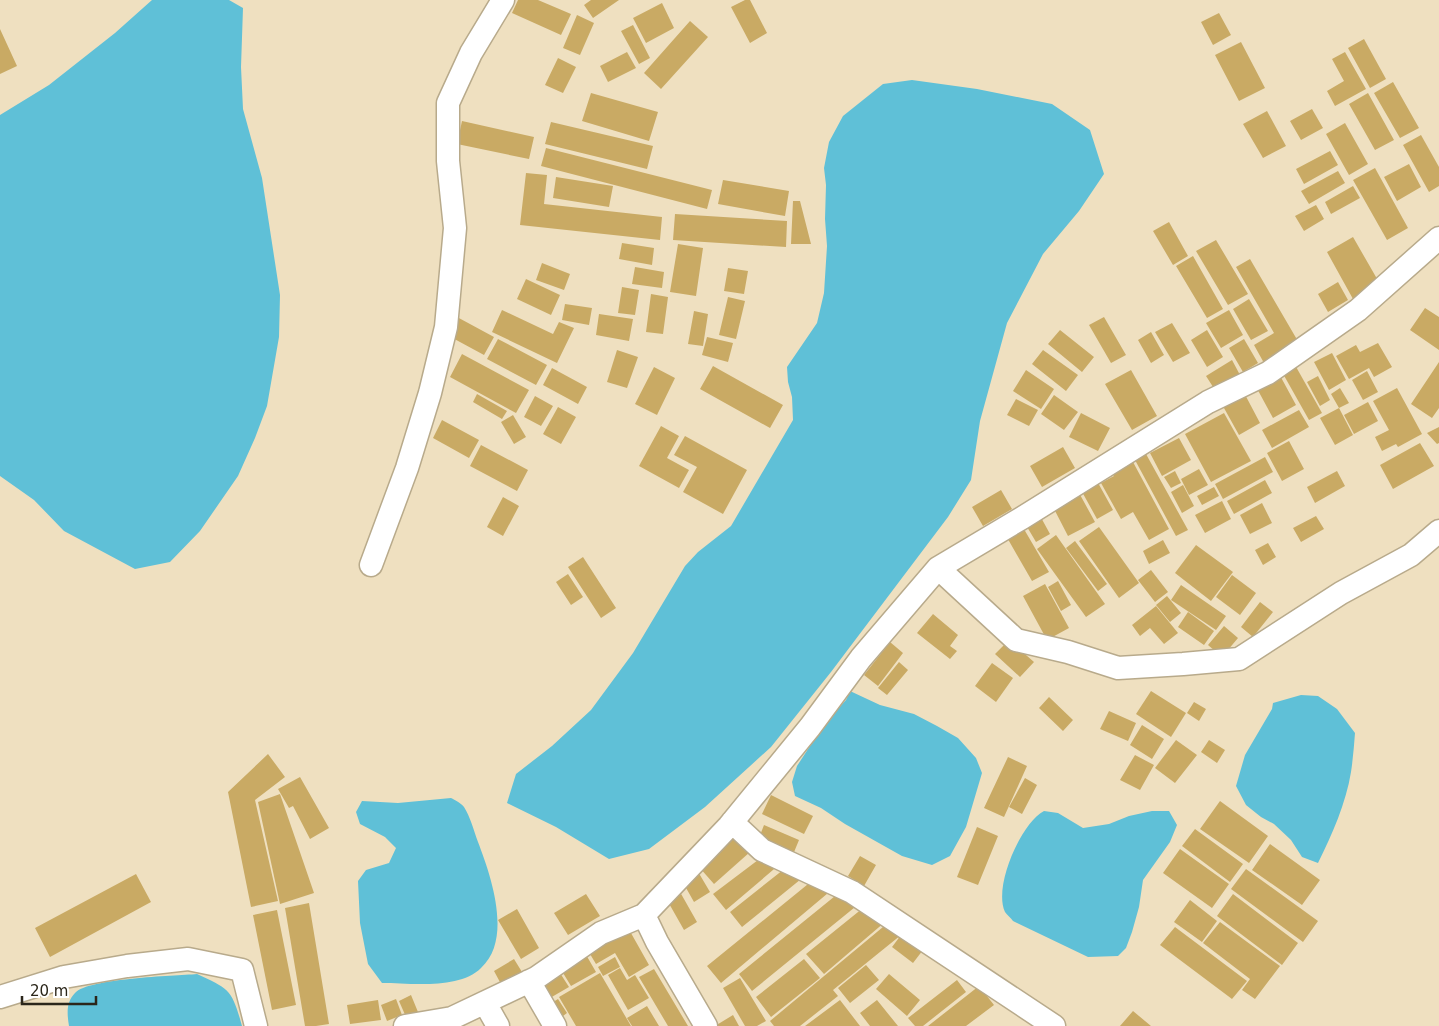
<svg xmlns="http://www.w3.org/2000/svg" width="1439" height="1026" viewBox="0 0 1439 1026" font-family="'DejaVu Sans',sans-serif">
	<rect width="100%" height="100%" fill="#efe0c0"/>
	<path fill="#5fc0d7" d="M152,0H229L243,8L241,67L243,109L262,178L280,295L279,337L267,406L255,438L238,476L200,531L170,562L135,569L64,531L34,500L0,476V115L49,85L115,33Z
		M912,80L977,89L1052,104L1090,130L1104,174L1079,211L1043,254L1007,323L980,421L971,480L948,517L831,672L771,747L705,807L649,849L609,859L556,827L507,803L516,774L552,746L591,710L633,653L685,566L698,552L731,526L793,420L792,397L788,382L787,367L817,323L824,293L827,246L825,219L826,185L824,168L829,142L843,116L883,84Z
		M850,691L880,705L914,714L937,726L958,738L976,758L982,773L966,827L950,856L932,865L902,856L845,824L821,808L795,796L792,782L797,766L825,723L846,700Z
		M1301,695L1318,696L1337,709L1355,733C1354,746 1353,759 1351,772C1346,803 1332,835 1318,863L1302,857L1291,840L1274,824L1261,817L1246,805L1236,786L1245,755L1272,709L1273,703Z
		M451,798C455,800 461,803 464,807C470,816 474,831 478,842C491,876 513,939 481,968C459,990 410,983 382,983L368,964L360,923L358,881L366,870L389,863L396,848L385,837L360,824L356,812L362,801L398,803Z
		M1044,811L1058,813L1083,828L1109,824L1129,816L1152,811H1169L1177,825L1170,842L1143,880L1139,907L1132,932L1126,948L1118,956L1088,957L1013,921C1011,918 1007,915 1005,912C993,887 1021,823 1044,811Z
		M197,974C230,989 232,990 242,1026H69C67,1014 66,1002 75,993C89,978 173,976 197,974Z"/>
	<path fill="#c9aa64" d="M518,0H538L571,14L561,35L512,13Z
		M591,0H619L593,18L584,5Z
		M745,0H750L767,33L750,43L731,7Z
		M662,3L674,28L646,43L633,18Z
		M1219,13L1231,35L1213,45L1201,22Z
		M577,15L594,23L580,55L563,48Z
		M690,21L708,37L661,89L644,73Z
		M633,25L650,58L639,64L621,31Z
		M0,29L17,66L0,74Z
		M1364,39L1386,79L1370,88L1348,48Z
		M1241,42L1265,88L1239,101L1215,55Z
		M627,52L636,68L608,82L600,66Z
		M1345,52L1366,89L1335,106L1327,91L1344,81L1332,59Z
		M558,58L576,67L563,93L545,85Z
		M1393,82L1419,128L1400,138L1374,93Z
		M591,93L658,112L649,141L582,121Z
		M1368,93L1394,140L1375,150L1349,104Z
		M1312,109L1323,128L1301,140L1290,121Z
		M1267,111L1286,146L1263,158L1243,124Z
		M462,121L534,137L529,159L457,144Z
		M551,122L653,146L647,169L545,144Z
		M1345,123L1368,164L1349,175L1326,134Z
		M1421,135L1439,167V186L1429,192L1403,145Z
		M546,148L712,190L707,209L541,166Z
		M1330,151L1338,165L1304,184L1296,169Z
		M1409,164L1421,187L1397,201L1384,177Z
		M1375,168L1408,228L1387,240L1353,180Z
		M1338,171L1345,183L1309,204L1301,191Z
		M526,173L547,175L544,204L662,217L660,240L520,225Z
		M556,177L613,186L609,207L553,198Z
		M723,180L789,191L785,216L718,204Z
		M1353,186L1360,198L1331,214L1325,202Z
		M793,201H800L811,244H791Z
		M1316,205L1324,219L1304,231L1295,216Z
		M675,214L787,221L786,247L673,240Z
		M1169,222L1188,256L1173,265L1153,231Z
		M1353,237L1380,284L1353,299L1327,252Z
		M1216,240L1248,294L1228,305L1196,251Z
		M622,243L654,248L652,265L619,259Z
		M678,244L703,248L696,296L670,292Z
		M1193,256L1223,309L1207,318L1176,266Z
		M1250,259L1299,343L1264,363L1254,345L1274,333L1236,267Z
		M542,263L570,274L564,290L536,280Z
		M635,267L664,272L662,288L632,284Z
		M728,268L748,271L744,294L724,291Z
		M526,279L560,295L551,315L517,299Z
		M1338,282L1348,300L1328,312L1318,294Z
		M622,287L639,290L635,315L618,313Z
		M651,294L668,297L663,334L646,332Z
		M728,297L745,301L736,339L719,335Z
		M1249,299L1268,331L1251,340L1233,309Z
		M565,304L592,308L589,325L562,320Z
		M1425,308L1439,317V350L1410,330Z
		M502,310L553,334L559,322L574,328L557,363L492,332Z
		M1229,310L1243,335L1221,348L1206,323Z
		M694,311L708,314L703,346L688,344Z
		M599,314L633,319L629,341L596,335Z
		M457,317L494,337L484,355L447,335Z
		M1104,317L1126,355L1111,363L1089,325Z
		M1172,323L1190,353L1173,362L1155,332Z
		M1060,330L1094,357L1082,372L1048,344Z
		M1207,330L1223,357L1207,367L1191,340Z
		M1151,332L1164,355L1151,363L1138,340Z
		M707,337L733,343L728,362L702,355Z
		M498,339L547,365L536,385L487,359Z
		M1244,339L1258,363L1243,372L1229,348Z
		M1378,343L1392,367L1374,377L1369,368L1349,379L1336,356L1356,345L1360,352Z
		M617,350L638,357L627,388L607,382Z
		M1043,350L1078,375L1066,391L1032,364Z
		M1332,353L1346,380L1329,390L1314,362Z
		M462,354L529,390L516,413L450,377Z
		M1232,360L1240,375L1215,390L1206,376Z
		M1439,362V408L1432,418L1411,404Z
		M1295,365L1322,413L1309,420L1282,372Z
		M713,366L783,405L770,428L700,389Z
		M654,367L675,378L657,415L635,404Z
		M552,368L587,387L578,404L543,385Z
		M1026,370L1054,389L1041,409L1013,391Z
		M1131,370L1157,416L1132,430L1105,384Z
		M1277,370L1296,405L1273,418L1254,383Z
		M1367,371L1378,392L1363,400L1352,380Z
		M1318,376L1330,400L1320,406L1307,382Z
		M1241,387L1260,423L1239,435L1219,399Z
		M1340,388L1349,403L1339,408L1331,394Z
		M1397,388L1422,434L1398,447L1396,444L1382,451L1375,437L1389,430L1373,401Z
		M477,394L507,411L502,419L473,402Z
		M1054,395L1078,412L1064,430L1041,414Z
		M535,396L553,406L541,426L524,417Z
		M1016,399L1038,410L1029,426L1007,415Z
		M1368,402L1378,421L1354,434L1344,415Z
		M558,407L576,417L561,444L543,434Z
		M1339,408L1353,435L1335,445L1320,418Z
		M1299,410L1309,427L1272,448L1262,430Z
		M1081,413L1110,428L1098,451L1069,437Z
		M1224,413L1251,461L1211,482L1185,434Z
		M513,415L526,437L514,444L501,422Z
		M442,420L479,440L469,458L433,438Z
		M661,426L679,436L667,458L689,470L679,488L639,466Z
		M1439,427V443L1437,444L1427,433Z
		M685,436L747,470L723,514L683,492L697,467L674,455Z
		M1179,438L1191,460L1162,476L1150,453Z
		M1289,441L1304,469L1282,481L1267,453Z
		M1420,443L1434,466L1393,489L1380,465Z
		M481,445L528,470L517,491L470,466Z
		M1063,447L1075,468L1042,487L1030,466Z
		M1146,454L1188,530L1176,536L1135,460Z
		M1265,457L1273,472L1223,499L1215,484Z
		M1133,462L1169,529L1149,540L1133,512L1121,519L1101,483L1114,476L1112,473Z
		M1199,469L1208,485L1189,495L1181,479Z
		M1175,471L1181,483L1171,488L1164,477Z
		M1337,471L1345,486L1315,503L1307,487Z
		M1265,480L1272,493L1234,514L1227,501Z
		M1097,481L1113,510L1097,519L1081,490Z
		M1183,485L1194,506L1182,513L1171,492Z
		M1214,487L1219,496L1202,505L1197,496Z
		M1001,490L1012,509L983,526L972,507Z
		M1078,491L1095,522L1068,536L1052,505Z
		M503,497L519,506L503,536L487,527Z
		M1222,501L1231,519L1205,533L1195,515Z
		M1262,503L1272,523L1250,534L1240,515Z
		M1038,512L1050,534L1036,542L1023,520Z
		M1316,516L1324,529L1301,542L1293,528Z
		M1021,524L1049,572L1032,581L1005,534Z
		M1099,527L1139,583L1119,598L1079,541Z
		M1056,535L1105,604L1086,617L1037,549Z
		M1163,540L1170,553L1149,564L1143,551Z
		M1075,541L1107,584L1098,591L1066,548Z
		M1268,543L1276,557L1263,565L1255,550Z
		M1196,545L1233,572L1211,601L1175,573Z
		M583,557L616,608L601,618L568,567Z
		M1151,570L1168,592L1155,602L1138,580Z
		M568,574L583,597L571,605L556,582Z
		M1232,575L1256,593L1240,615L1216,597Z
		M1058,581L1071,605L1061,611L1048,587Z
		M1045,584L1069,628L1047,640L1023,596Z
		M1181,585L1226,616L1216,630L1171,600Z
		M1167,596L1181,613L1170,622L1156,605Z
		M1260,602L1273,612L1253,637L1241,627Z
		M1156,606L1178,633L1164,644L1150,628L1140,636L1132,625Z
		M1188,612L1214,631L1204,645L1178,627Z
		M933,614L958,635L950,646L957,651L950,659L917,633Z
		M1224,626L1238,638L1222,657L1208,645Z
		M1009,640L1034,662L1020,677L995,654Z
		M890,642L903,653L878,686L864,675Z
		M899,662L908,670L887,695L878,688Z
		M992,663L1013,678L996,702L975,686Z
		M1151,691L1186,713L1171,737L1136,714Z
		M1049,697L1073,720L1063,731L1039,708Z
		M1194,702L1206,709L1199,721L1187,713Z
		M1109,711L1136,723L1128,741L1100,729Z
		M1142,725L1164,739L1152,759L1130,745Z
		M1176,740L1197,755L1175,783L1155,768Z
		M1209,740L1225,750L1217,763L1201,752Z
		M268,754L285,777L255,800L278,901L251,907L228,792Z
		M1135,755L1154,765L1140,790L1120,780Z
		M1008,757L1027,766L1004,817L984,808Z
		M300,777L329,828L310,839L293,806L289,808L278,789Z
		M1025,778L1037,785L1022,814L1009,807Z
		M280,794L314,893L280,904L258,802Z
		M771,795L813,816L804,834L762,814Z
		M1220,801L1268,836L1249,863L1200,829Z
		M764,825L799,840L792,857L757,843Z
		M977,827L998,836L978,885L957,877Z
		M1195,829L1243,864L1230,882L1182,846Z
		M735,835L750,852L714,884L699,867Z
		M1270,844L1320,880L1302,905L1252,870Z
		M1180,849L1229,884L1212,908L1163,873Z
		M860,856L876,865L864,886L848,876Z
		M762,857L780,864L726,910L713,894Z
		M788,866L806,875L742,927L730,912Z
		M1246,869L1318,921L1303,942L1231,889Z
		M697,870L710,892L694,902L681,879Z
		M136,874L151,902L50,957L35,928Z
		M813,880L834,888L721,983L707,966Z
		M680,892L697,922L684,930L667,900Z
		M840,892L860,903L752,991L739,974Z
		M586,894L600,916L568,935L554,913Z
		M1233,894L1298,943L1282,965L1217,916Z
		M1190,900L1217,921L1202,942L1174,922Z
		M309,903L329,1024L316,1026H305L285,908Z
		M863,908L885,922L824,974L806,954Z
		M517,909L539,948L521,959L498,920Z
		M277,910L296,1005L272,1010L253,915Z
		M889,922L923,950L913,963L892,947L901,935L833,990L838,996L800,1026H774L770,1021Z
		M1220,922L1280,966L1255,999L1242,990L1250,979L1203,943Z
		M627,926L649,965L629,977L615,953L596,964L587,949Z
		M1175,927L1247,981L1232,999L1160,945Z
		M585,953L596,972L571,986L560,968Z
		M615,957L620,967L603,976L598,967Z
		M514,959L522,972L501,984L494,971Z
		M804,959L820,978L771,1017L756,997Z
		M866,965L879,980L850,1003L838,988Z
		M620,968L627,980L635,975L649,998L628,1010L608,975Z
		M654,969L688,1026H668L639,977Z
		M560,973L569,987L550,998L542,983Z
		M600,973L631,1026H576L559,997Z
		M889,974L920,1000L907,1016L876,989Z
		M740,978L766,1021L757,1026H745L723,988Z
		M957,980L966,992L923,1026H915L908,1018Z
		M979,986L994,1005L966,1026H928Z
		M411,995L418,1012L406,1017L399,1001Z
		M396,999L402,1015L387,1021L381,1005Z
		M558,999L567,1013L559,1019L550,1004Z
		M378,1000L381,1020L350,1024L347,1005Z
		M840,1000L860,1026H805Z
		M877,1000L898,1026H870L860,1013Z
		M647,1006L659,1026H632L627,1018Z
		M1133,1011L1151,1026H1120Z
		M733,1015L739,1026H715Z"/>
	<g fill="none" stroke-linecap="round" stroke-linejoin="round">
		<g stroke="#b8aa8b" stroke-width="25">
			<path id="minor" d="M371,565L407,468L430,393L446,327L455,228L448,161V103L471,53L503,0
				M938,568L1022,518L1208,402L1268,373L1358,310L1439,238
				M732,822L762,850L852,892L1054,1026
				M529,981L555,1026
				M0,997L64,977L127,966L188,959L242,970L256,1026
				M485,1003L498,1026
				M405,1026L452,1018L536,978L601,933L644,915
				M706,1026L657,942L644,915L729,826L810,727L861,658L938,568L1016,640L1068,652L1118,668L1183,664L1239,659L1341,593L1411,555L1439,531"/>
		</g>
		<use href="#minor" stroke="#fff" stroke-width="22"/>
	</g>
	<path d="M22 996v8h74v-8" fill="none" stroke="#2b261a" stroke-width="2.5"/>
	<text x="30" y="996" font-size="15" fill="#2b261a" stroke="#ffffff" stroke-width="4" paint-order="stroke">20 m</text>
</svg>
